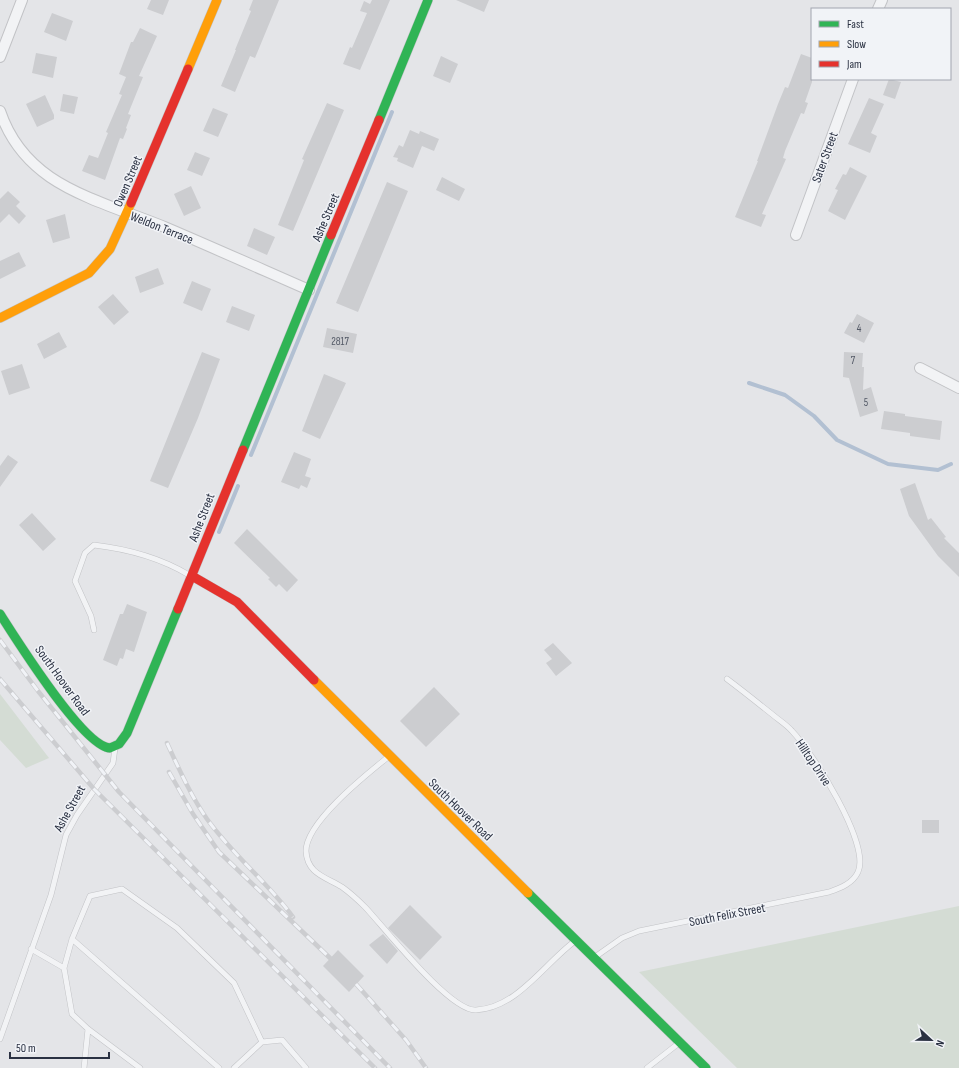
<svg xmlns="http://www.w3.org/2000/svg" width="959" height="1068" viewBox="0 0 959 1068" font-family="'Sofia Sans Condensed',sans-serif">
	<rect width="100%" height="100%" fill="#e4e5e8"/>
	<path fill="#d4dcd4" d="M0,694L49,758L26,768L0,740Z
		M959,906V1068H737L639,972Z"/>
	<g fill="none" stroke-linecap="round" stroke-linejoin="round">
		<path stroke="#b2c0d2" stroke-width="4" d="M749,383L785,395L814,416L837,440L888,464L938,470L951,464
			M251,455L392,112
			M219,532L238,486"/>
	</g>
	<path fill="#cccdd0" d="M151,0H169L163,15L147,9Z
		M253,0H279L255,58L250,56L235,92L221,86L236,50H235L251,11L249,10Z
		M372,0H390L360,70L343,64L350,47L352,48L367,13L360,11L364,1L370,4Z
		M456,0H489L484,12Z
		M52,13L73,21L66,41L44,32Z
		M140,28L157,36L139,76L143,77L128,114L131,115L126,128L127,129L123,139L120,138L105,180L82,171L89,155L98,158L108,133L106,132L122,95L119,94L126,77L119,74L131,42H133Z
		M36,53L57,57L53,78L32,73Z
		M801,54L812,58V82L805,102L808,103L804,114L801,113L785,151L783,158L786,159L762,214L766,215L761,227L735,217L758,161H757L778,104L785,87L788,88Z
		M441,56L458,64L450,83L433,76Z
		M889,79L901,82L895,99L883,95Z
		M63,94L78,97L74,114L60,111Z
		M45,95L54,115V119L37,127L26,104Z
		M869,98L884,104L871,133L877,136L870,153L848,144Z
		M327,103L344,110L293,231L278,225L304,160L302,159Z
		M213,108L228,114L218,137L203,131Z
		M410,130L419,134L420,131L439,139L434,151L422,146L413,168L397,161L398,158L393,157L399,145L403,147Z
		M195,152L210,158L202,176L187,170Z
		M850,167L867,176L845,220L828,211L838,190L835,189L843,174L846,175Z
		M442,177L465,189L459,201L436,190Z
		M387,182L408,191L358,312L336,303Z
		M191,186L201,208L184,216L174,194Z
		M8,191L20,202L16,206L26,216L19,224L9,214L0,223V199Z
		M65,214L70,238L53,243L46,220Z
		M254,228L275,237L267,255L247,246Z
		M19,252L26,266L0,279V261Z
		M158,268L164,284L140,293L135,277Z
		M192,281L211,289L202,311L183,303Z
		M113,294L129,312L114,325L98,307Z
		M232,306L255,315L249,331L226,322Z
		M857,314L874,323L864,343L844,333L850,322L852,323Z
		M327,328L357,334L353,353L323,347Z
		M59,332L67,347L44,359L37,344Z
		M202,352L220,359L198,418L168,488L150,481Z
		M844,352L863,353L862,367H864L863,390L871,387L878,411L860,417L849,378L843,377Z
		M22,364L30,388L9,395L1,371Z
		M324,374L346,383L320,439L302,431Z
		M884,411L905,414V416L942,421L940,440L910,436V433L881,429Z
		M294,452L311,459L305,476L311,478L307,488L301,485L299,489L281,482Z
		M8,455L18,462L0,487V466Z
		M915,483L928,520L931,518L946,537L944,538L959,553V577L938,556L909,516L900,489Z
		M32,513L56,539L43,551L19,525Z
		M247,529L298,580L287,592L279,584L276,587L268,579L270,578L234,543Z
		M127,604L147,612L134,652L126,649L123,659L120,658L117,666L103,660L120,614H123Z
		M553,643L572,663L556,676L546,663L552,659L544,650Z
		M434,687L460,714L426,747L400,721Z
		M922,820H939V833H922Z
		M410,905L442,937L420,960L388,928Z
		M383,934L398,951L387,964L369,945Z
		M338,950L364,976L349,992L323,966Z"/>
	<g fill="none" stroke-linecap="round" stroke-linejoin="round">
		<g stroke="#c2c3c6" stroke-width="6">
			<path id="lane" d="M94,630L91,616L75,581L85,553L94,545C128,549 159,557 189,575
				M388,757C367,774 306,822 306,851C307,874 326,877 342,887C349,892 358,900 365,907C384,927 450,1012 476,1010C517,1008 544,964 575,941
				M72,939L219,1068
				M31,949L64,968L72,1014L88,1029L140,1068
				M595,957L622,938L639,931L829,892C841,888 853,883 858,872C871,844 812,752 792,731C787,725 779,720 773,715C758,703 743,691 727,679
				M64,968L72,939L90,896L122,889L177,928L234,983L262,1042
				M0,1039L51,895L66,835L77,815L113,763L115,748
				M84,1068L88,1029
				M234,1068L262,1042L282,1040L306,1068
				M647,1068L679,1043"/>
		</g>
		<g stroke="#c2c3c6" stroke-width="12">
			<path id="street" d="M878,9L882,0
				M0,57L22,0
				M0,111C9,138 27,161 50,177C82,199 131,213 167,228C214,248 261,269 309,290
				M796,235L853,79
				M920,368L959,388"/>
		</g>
		<g stroke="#c2c3c6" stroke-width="10">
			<path id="fast" d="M379,120L428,0
				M243,450L331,235
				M0,614C16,639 83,746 110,748L119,744L127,733L178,609
				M528,893L706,1068"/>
		</g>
		<g stroke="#c2c3c6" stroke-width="10">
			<path id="slow" d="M188,69L217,0
				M0,318L89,273L110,249L131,203
				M314,680L528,893"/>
		</g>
		<g stroke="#c2c3c6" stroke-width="10">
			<path id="jam" d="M131,203L188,69
				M331,235L379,120
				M192,576L237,602L314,680
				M178,609L243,450"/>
		</g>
		<use href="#lane" stroke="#f2f3f5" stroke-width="5"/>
		<use href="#street" stroke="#f2f3f5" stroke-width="10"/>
		<use href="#fast" stroke="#30b455" stroke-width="9"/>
		<use href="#slow" stroke="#ff9f0a" stroke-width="9"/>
		<use href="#jam" stroke="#e5322d" stroke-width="9"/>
		<g stroke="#cccdd0" stroke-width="4.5">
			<path id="rail" d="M0,640L38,691L119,792L390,1068
				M0,679L94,789L375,1068
				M167,743C179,769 191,796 207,819C232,854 267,882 293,917
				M169,772L193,814L219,852L330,958
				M356,984L406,1040L426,1068"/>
		</g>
		<use href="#rail" stroke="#f1f3f7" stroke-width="3" stroke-dasharray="9" stroke-linecap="butt"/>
	</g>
	<g text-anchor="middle" stroke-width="3" stroke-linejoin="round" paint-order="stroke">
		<g font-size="11" fill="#535966">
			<text x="859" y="332">4</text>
			<text x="340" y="345">2817</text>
			<text x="853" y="364">7</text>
			<text x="866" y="406">5</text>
		</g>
		<g font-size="13" fill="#2a3142" stroke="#f1f3f7">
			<text transform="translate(824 157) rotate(-70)" y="5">Sater Street</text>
			<text transform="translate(127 181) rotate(-67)" y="5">Owen Street</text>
			<text transform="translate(325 217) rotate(-67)" y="5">Ashe Street</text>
			<text transform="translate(162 227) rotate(22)" y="5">Weldon Terrace</text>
			<text transform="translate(201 517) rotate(-69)" y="5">Ashe Street</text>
			<text transform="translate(63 680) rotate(54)" y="5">South Hoover Road</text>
			<text transform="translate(814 762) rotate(56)" y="5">Hilltop Drive</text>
			<text transform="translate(69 808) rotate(-61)" y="5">Ashe Street</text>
			<text transform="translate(461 809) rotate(44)" y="5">South Hoover Road</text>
			<text transform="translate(727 914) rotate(-11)" y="5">South Felix Street</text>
		</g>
	</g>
	<rect x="811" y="8" width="140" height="72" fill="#f1f3f7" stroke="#a1a5af"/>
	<rect x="819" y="21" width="20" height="6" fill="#30b455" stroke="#a1a5af"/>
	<text x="847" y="28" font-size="12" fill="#2a3142">Fast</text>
	<rect x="819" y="41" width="20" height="6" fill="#ff9f0a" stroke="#a1a5af"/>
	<text x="847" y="48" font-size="12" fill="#2a3142">Slow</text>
	<rect x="819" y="61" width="20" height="6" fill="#e5322d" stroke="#a1a5af"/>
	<text x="847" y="68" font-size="12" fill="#2a3142">Jam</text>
	<g transform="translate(931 1040) rotate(112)" stroke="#f1f3f7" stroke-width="3" paint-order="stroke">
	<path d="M0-3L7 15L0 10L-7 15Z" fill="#2a3142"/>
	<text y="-6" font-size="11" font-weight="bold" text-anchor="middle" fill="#2a3142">N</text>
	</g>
	<path d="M10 1052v6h99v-6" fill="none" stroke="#2a3142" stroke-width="2"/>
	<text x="16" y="1052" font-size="12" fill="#2a3142" stroke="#f1f3f7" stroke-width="3" paint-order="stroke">50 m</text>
</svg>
